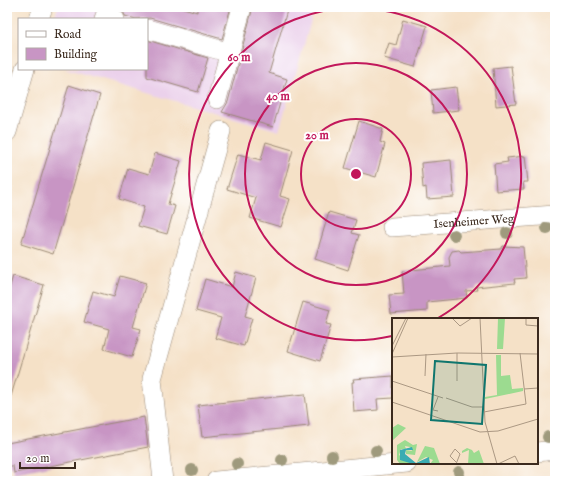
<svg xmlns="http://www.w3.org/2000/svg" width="562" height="488" viewBox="0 0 562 488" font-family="'IM FELL English',serif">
	<rect width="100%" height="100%" fill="#fff"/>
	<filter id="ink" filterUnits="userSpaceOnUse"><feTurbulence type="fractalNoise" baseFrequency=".025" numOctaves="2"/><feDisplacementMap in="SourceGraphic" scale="8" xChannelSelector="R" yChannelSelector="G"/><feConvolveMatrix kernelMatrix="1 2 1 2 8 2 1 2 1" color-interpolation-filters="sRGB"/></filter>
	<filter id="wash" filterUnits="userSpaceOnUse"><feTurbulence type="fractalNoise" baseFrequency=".012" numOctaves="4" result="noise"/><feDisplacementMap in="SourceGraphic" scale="16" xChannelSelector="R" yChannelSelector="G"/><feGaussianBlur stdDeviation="0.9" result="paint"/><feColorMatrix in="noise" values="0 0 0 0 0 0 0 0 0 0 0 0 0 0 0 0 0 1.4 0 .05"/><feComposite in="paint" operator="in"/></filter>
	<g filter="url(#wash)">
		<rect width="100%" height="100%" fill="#f5e1c7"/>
		<path fill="#ebd1eb" d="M58,7H315L279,131L64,69H147V19H54Z"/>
		<g id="blocks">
			<path fill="#c895c4" d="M113,7H180L197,12V7H231L222,39L150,18L136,19L125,16L123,11Z
				M253,7H288L269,73L287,79L273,127L222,112L228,102Z
				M403,19L427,26L415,67L384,58L389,43L396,45Z
				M147,40L208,58L198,92L147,77Z
				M511,66L516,104L496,106L493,68Z
				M69,85L100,95L53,254L21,244Z
				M456,87L459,110L433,113L431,90Z
				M359,121L383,129L380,142L385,144L376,177L345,168Z
				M266,142L293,150L280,196L290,199L281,227L250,218L256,198L227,189L238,154L261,160Z
				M155,153L181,161L168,204L175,206L167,234L138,226L144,207L119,199L128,168L149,174Z
				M525,156L528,182H523L524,189L496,191L494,164L508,162L507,158Z
				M451,160L454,197L427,199L426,187L423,188L421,163Z
				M329,212L356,220L352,233L359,235L348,270L315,259Z
				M503,246L523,247L526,278L514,279L515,283L476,287L477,290L466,291L467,298L427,302V311L391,314L389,295L404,294L402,271L450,266L449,257L452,251L459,250L461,252L501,249Z
				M236,272L256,278L245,316L252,318L244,346L215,338L221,318L196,311L205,279L232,287Z
				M13,276L44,285L11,396L7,395V296Z
				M120,276L146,283L133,327L141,329L132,357L104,349L109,329L84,322L93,291L114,297Z
				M303,302L330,310L326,324L331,325L320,361L288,351Z
				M393,376V398L377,399L378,410L354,412L352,382H354L353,379Z
				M305,394L309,426L202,437L198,405Z
				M144,417L148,447L14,473L13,466H7V443Z"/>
		</g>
	</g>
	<g filter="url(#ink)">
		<use href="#blocks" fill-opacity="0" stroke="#988672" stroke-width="1"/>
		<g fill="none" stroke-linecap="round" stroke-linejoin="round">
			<g stroke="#988672" stroke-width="20">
				<g id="minor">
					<path d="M39,19L43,7"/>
					<path d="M104,19L105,16L115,19"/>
					<path d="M147,29L230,53"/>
					<path d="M217,99L242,7"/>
					<path d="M7,132L25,69"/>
					<path id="s1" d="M392,227L555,215"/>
					<path d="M537,452L555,450"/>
					<path d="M163,481L152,379L221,131"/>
					<path d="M216,481L407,463"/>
				</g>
			</g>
			<use href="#minor" stroke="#fff" stroke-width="19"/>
		</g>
		<g fill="#9f9a7d">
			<circle cx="547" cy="228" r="6"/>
			<circle cx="507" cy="233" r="6"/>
			<circle cx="454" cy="235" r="6"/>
			<circle cx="548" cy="437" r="6"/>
			<circle cx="376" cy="451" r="6"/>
			<circle cx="332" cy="456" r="6"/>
			<circle cx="282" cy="460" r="6"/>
			<circle cx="237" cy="464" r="6"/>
			<circle cx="192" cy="470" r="6"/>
			<circle cx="459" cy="472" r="6"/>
		</g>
	</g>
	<g fill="none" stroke="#c2185b" stroke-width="2">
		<circle cx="356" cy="174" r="55"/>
		<circle cx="356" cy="174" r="111"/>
		<path d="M392 336A166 166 0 1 1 438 318"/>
	</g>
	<g text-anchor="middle" stroke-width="4" stroke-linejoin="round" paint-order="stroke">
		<g font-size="12" fill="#3b2a1e" stroke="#fff">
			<text dy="4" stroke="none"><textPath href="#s1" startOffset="82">Isenheimer Weg</textPath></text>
		</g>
	</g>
	<g transform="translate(392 318)">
		<rect width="146" height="146" fill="#f5e1c7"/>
		<path d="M106,0H113L111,31H105ZM104,37H109V58L118,57L120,71L131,70V73L93,81V79L105,77ZM6,106L14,110L0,123V110ZM13,122L21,127L25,126L23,137L14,136V132L20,133L18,129L13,128L14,131H9L7,137L21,146H8L5,142V127ZM33,128L42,130L48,146H38L41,142L34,139L25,144ZM75,130L80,132L82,135L87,132L92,146H76L77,132L70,135V133Z" fill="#9cdb90"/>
		<path d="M20,129L21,132H14L13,136L24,145L37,139L38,146H21L8,142V132Z" fill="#3aacb2"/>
		<path fill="none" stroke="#ab9883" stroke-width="1" d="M60,0L68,8L80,0M88,0L93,104L105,146M134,0V7L146,8M0,28L14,0M65,35V63M0,36L16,0M0,39L65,35L146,36M33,58L34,36M0,63L51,80M132,71L146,70M54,80L80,89H91M0,84L88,114L106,113L146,101M46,93L41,92L46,79M92,94L134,86L128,35M64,144L58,138L63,131L68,136L64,146M106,146L123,138L127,146"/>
		<path fill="#0f766e" fill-opacity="0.15" stroke="#0f766e" stroke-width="2" d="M43,43L94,47L90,106L39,102Z"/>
		<rect width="146" height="146" fill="none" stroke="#3b2a1e" stroke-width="2"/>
	</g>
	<circle cx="356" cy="174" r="6" fill="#c2185b" stroke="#fff" stroke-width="2"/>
	<g font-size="12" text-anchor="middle" font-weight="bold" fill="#c2185b" stroke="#fff" stroke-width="4" stroke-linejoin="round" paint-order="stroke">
		<text x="239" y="61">60 m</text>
		<text x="278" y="100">40 m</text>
		<text x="317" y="139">20 m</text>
	</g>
	<rect width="562" height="488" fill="none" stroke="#fff" stroke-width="24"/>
	<rect x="18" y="18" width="130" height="52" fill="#ffffff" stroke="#b1aaa5"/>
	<rect x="26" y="31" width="20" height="6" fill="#ffffff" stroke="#b1aaa5"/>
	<text x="54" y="38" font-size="12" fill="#3b2a1e">Road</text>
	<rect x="26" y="48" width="20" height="12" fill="#c895c4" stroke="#b1aaa5"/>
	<text x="54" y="58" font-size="12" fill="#3b2a1e">Building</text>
	<path d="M20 462v6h55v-6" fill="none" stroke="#3b2a1e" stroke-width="2"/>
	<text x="26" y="462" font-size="12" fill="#3b2a1e" stroke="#ffffff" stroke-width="3" paint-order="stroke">20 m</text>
</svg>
